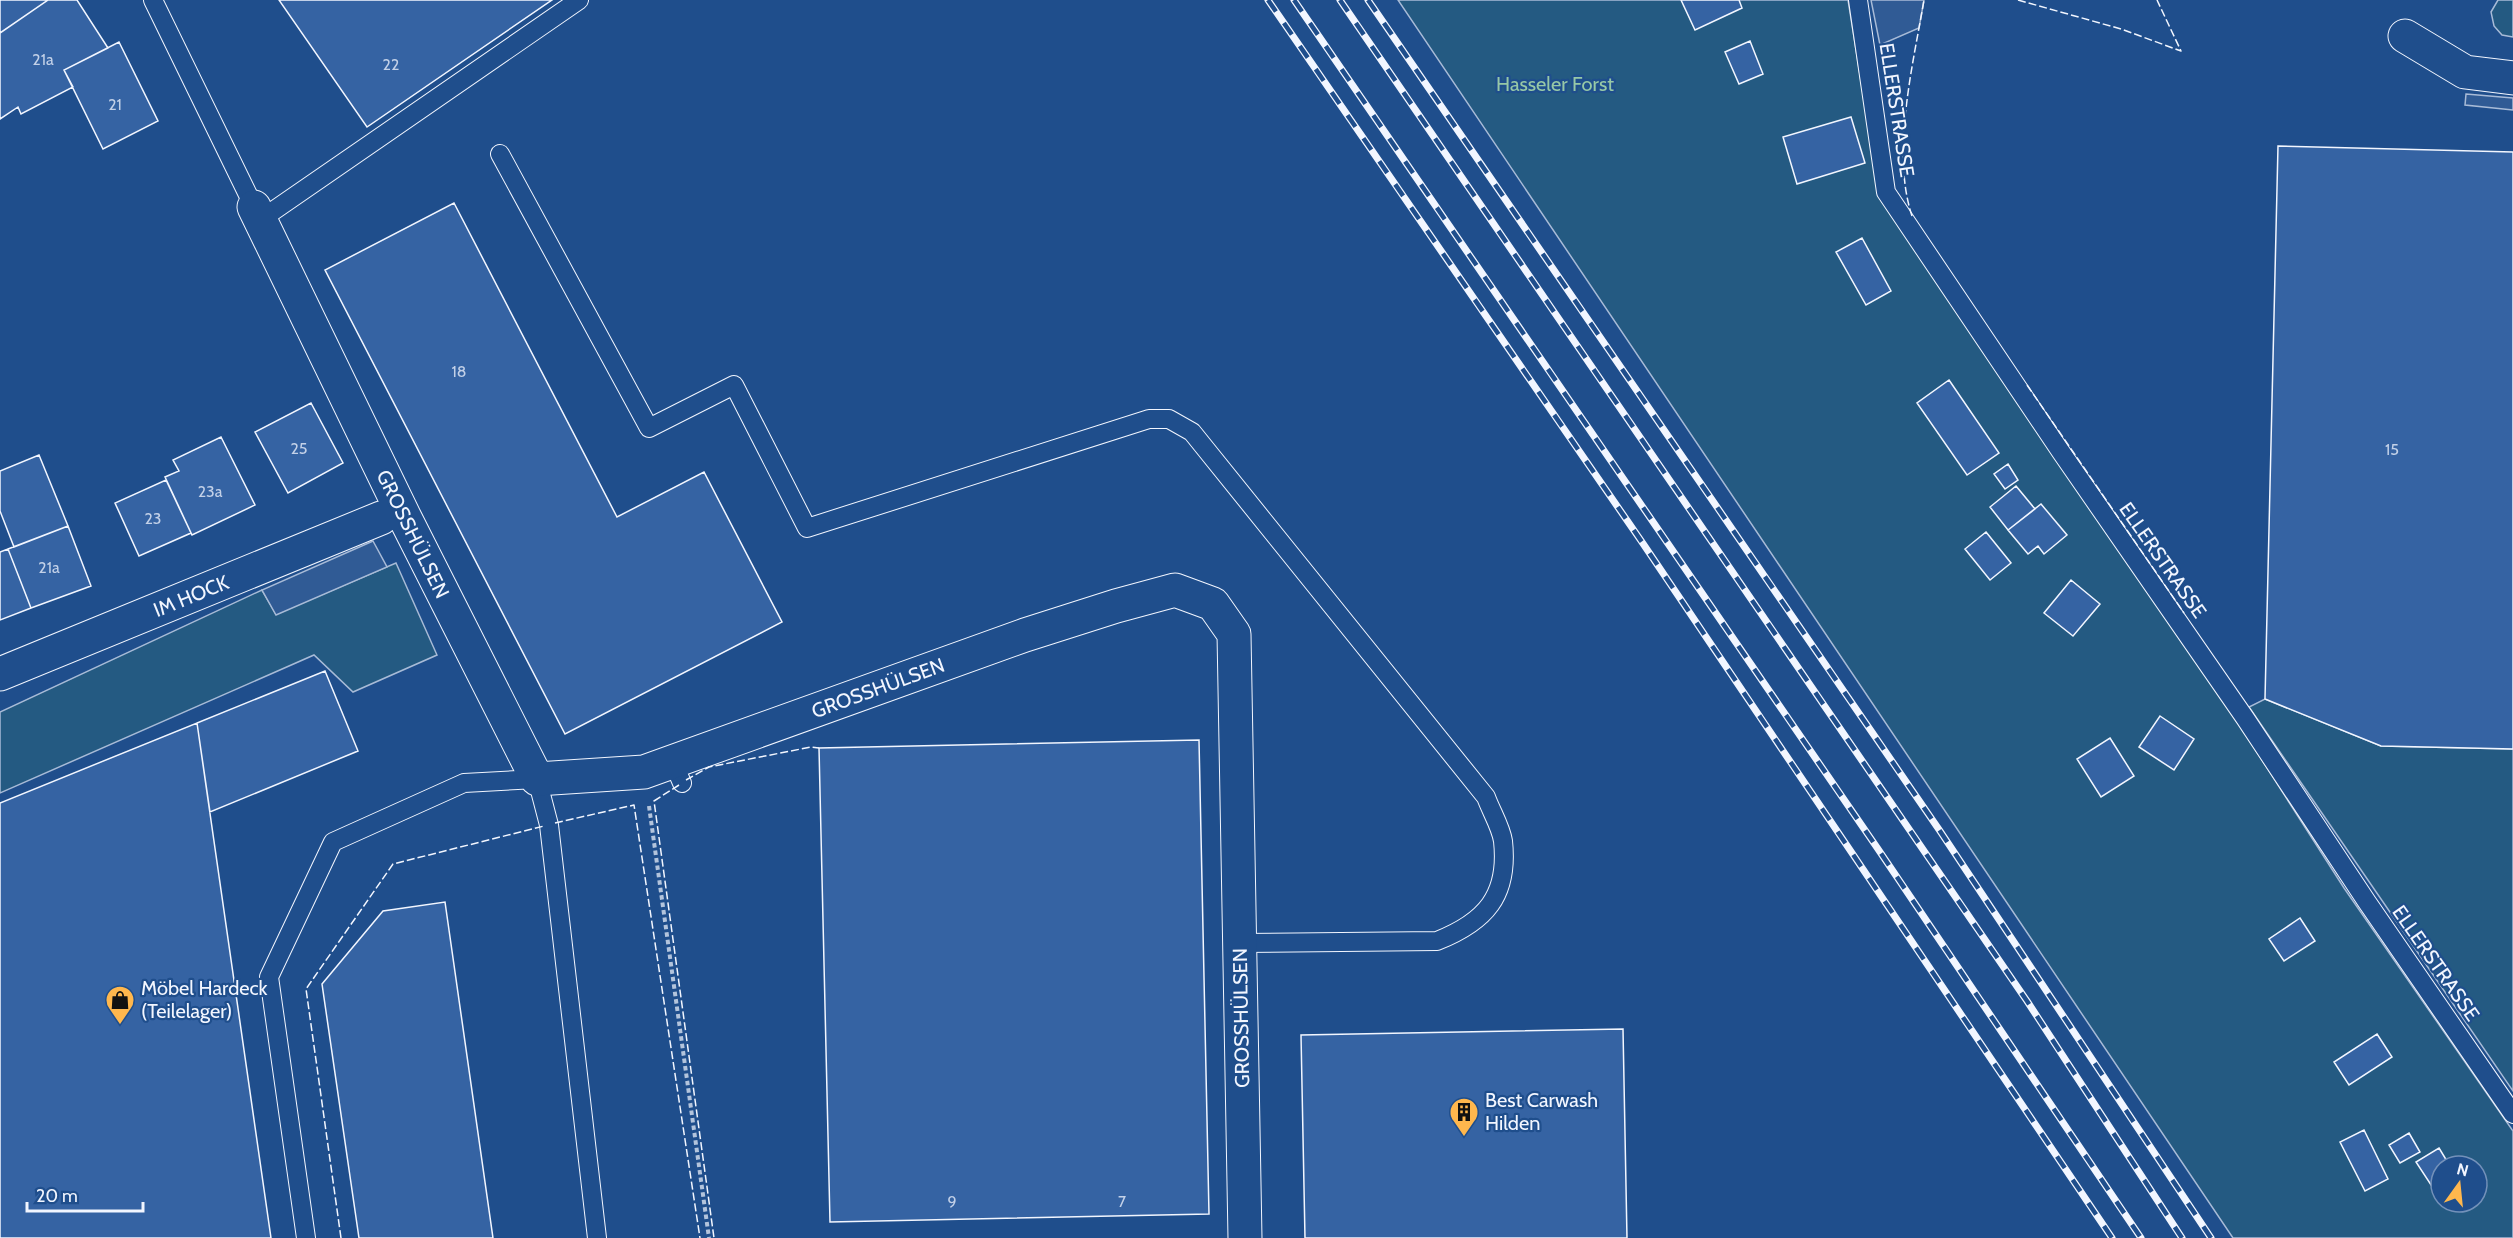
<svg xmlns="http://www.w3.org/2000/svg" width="2513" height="1238" viewBox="0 0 2513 1238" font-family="Cabin,sans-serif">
	<rect width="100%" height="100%" fill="#1f4e8c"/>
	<path fill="#245a82" stroke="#a8bbd7" stroke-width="1.5" fill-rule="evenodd" d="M1398,0H1848L1879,194L2212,682L2344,888L2513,1131V1238H2233ZM2441,1166H2477V1202H2441Z
		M2498,0H2513V37L2502,35L2494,26L2491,12Z
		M396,563L437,655L353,692L314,655L0,793V712L262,590L276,614Z
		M2265,699L2381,746L2513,749V1091L2249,707Z"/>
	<path fill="#305b95" stroke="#a8bbd7" stroke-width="1.5" d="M1871,0H1924L1919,28L1880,45Z
		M2466,94L2513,98V110L2465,105Z
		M373,541L387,567L276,615L262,590Z"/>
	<path fill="#3563a3" stroke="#f2f6ff" stroke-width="1.5" d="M0,0H48L0,33Z
		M48,0H77L108,48L64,70L73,87L21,114L18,107L0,119V33Z
		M279,0H552L367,127Z
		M1681,0H1739L1742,8L1695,30Z
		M1750,41L1763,74L1739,84L1725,52Z
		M119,42L158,121L103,149L64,70Z
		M1851,117L1865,163L1797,184L1783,137Z
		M2278,146L2513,152V749L2381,746L2265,699Z
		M454,203L617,517L704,472L782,622L565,734L325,270Z
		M1862,238L1891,291L1866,305L1836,252Z
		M1949,380L1999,453L1967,475L1917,403Z
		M311,403L343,463L288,493L255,432Z
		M221,437L255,505L192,535L165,477L179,471L173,460Z
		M39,455L68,526L14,547L0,511V471Z
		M2008,464L2018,480L2005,489L1994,474Z
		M166,480L191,533L139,556L115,503Z
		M2016,486L2035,509L2008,530L1990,507Z
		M2041,504L2067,535L2044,554L2038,546L2028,554L2008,530Z
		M68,526L91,586L31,608L8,549Z
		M1986,532L2011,563L1990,580L1965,549Z
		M8,549L31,608L0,620V552Z
		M2071,580L2100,604L2073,636L2044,613Z
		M325,671L358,751L210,812L197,723Z
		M2160,716L2194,739L2174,770L2139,747Z
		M197,723L271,1238H0V803Z
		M2110,738L2134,776L2101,797L2077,759Z
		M1199,740L1209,1214L830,1222L819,748Z
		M445,902L493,1238H359L322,984L383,911Z
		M2300,918L2315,941L2284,961L2269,939Z
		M1623,1029L1627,1238H1305L1301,1035Z
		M2377,1034L2392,1057L2349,1085L2334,1062Z
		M2364,1130L2388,1179L2365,1191L2340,1142Z
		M2409,1133L2420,1152L2400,1163L2389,1145Z
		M2439,1148L2450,1166H2441V1187L2435,1191L2416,1162Z"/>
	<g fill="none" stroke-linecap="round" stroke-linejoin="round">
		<g stroke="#f2f6ff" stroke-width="20">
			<path id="lane" d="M153,0L254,207
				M1858,0L1886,192L2061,452L2245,718L2367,902L2513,1114
				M500,154L649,428L734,385L807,528L1149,419H1169L1192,432L1486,797C1491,811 1501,827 1503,841C1509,896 1485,922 1437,941L1239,943
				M260,220L579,0
				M673,762L682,783
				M306,1238L269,977L333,842L464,783L537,779L549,825L597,1238"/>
		</g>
		<g stroke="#f2f6ff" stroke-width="35">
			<path id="street" d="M2405,36L2465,72L2513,78
				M254,207L405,518L537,779L644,772L1025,635L1116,606L1175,590L1213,604L1234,634L1245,1238
				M0,674L381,518"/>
		</g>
		<path stroke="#b3c4dc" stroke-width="4" stroke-dasharray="4.5 3" stroke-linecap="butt" d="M649,806L709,1238"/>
		<use href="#lane" stroke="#1f4e8c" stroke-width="18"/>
		<use href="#street" stroke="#1f4e8c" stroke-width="33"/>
		<g stroke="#f2f6ff" stroke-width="7">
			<path id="rail" d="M1268,0L1644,545L2112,1238
				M1294,0L1878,849L2141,1238
				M1340,0L2027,1001L2182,1238
				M1368,0L1940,831L2211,1238"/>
		</g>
		<use href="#rail" stroke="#1f4e8c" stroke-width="4.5" stroke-dasharray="14" stroke-linecap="butt"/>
		<path stroke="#f2f6ff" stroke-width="1.5" stroke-dasharray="8 3" stroke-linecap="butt" d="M2018,0L2121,29L2181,51L2157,0
			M1912,216C1891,153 1913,65 1924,0
			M2027,385L2184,613
			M686,780L709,767L811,747L819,748
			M679,785L654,801L714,1238
			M555,823L634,805L700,1238
			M341,1238L306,989L393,864L544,826"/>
	</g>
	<defs>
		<g id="shop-pin" transform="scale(1.5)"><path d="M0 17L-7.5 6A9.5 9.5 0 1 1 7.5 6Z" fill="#ffb74d" stroke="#1f4e8c"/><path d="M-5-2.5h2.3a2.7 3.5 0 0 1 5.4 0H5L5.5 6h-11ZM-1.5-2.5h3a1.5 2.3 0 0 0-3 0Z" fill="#111"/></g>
		<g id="building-pin" transform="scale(1.5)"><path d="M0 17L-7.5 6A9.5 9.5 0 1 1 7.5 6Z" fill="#ffb74d" stroke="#1f4e8c"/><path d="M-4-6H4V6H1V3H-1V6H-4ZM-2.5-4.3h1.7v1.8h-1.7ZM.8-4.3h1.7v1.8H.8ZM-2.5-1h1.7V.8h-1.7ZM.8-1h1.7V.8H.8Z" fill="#111"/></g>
	</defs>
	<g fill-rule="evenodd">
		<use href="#shop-pin" x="120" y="1000"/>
		<use href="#building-pin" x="1464" y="1112"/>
	</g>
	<g text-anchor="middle" stroke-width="4.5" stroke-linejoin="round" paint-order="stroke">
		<g font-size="16" fill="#c3d1e8">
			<text x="43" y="65">21a</text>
			<text x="391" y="70">22</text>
			<text x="115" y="110">21</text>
			<text x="459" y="377">18</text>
			<text x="299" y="454">25</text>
			<text x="2392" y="455">15</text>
			<text x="210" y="497">23a</text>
			<text x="153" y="524">23</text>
			<text x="49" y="573">21a</text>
			<text x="952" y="1207">9</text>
			<text x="1122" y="1207">7</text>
		</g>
		<g font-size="20" fill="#97c8a6" stroke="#1f4e8c">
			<text x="1555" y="91">Hasseler Forst</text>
		</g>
		<g font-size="20" fill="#f2f6ff" stroke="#1f4e8c">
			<text transform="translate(1897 110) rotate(81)" y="7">ELLERSTRASSE</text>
			<text transform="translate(413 534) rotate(64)" y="7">GROSSHÜLSEN</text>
			<text transform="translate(2163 560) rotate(55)" y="7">ELLERSTRASSE</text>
			<text transform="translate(191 596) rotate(-22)" y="7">IM HOCK</text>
			<text transform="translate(878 688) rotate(-20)" y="7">GROSSHÜLSEN</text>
			<text transform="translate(2436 963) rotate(55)" y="7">ELLERSTRASSE</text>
			<text transform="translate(1241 1018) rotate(-91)" y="7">GROSSHÜLSEN</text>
		</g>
		<g font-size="20" fill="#f2f6ff" stroke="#1f4e8c" text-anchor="start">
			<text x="141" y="995">Möbel Hardeck<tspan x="141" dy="23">(Teilelager)</tspan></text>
			<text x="1485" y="1107">Best Carwash<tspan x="1485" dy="23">Hilden</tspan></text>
		</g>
	</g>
	<g transform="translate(2459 1184) rotate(15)"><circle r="28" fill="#1f4e8c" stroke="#7391ba" stroke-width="1.5"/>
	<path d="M0-4.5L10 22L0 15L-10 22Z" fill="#ffb74d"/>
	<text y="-9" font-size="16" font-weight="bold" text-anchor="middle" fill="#f2f6ff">N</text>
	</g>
	<path d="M27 1202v9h116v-9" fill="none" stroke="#f2f6ff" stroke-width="3"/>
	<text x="36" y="1202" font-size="18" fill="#f2f6ff" stroke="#1f4e8c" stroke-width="4.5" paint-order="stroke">20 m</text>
</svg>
